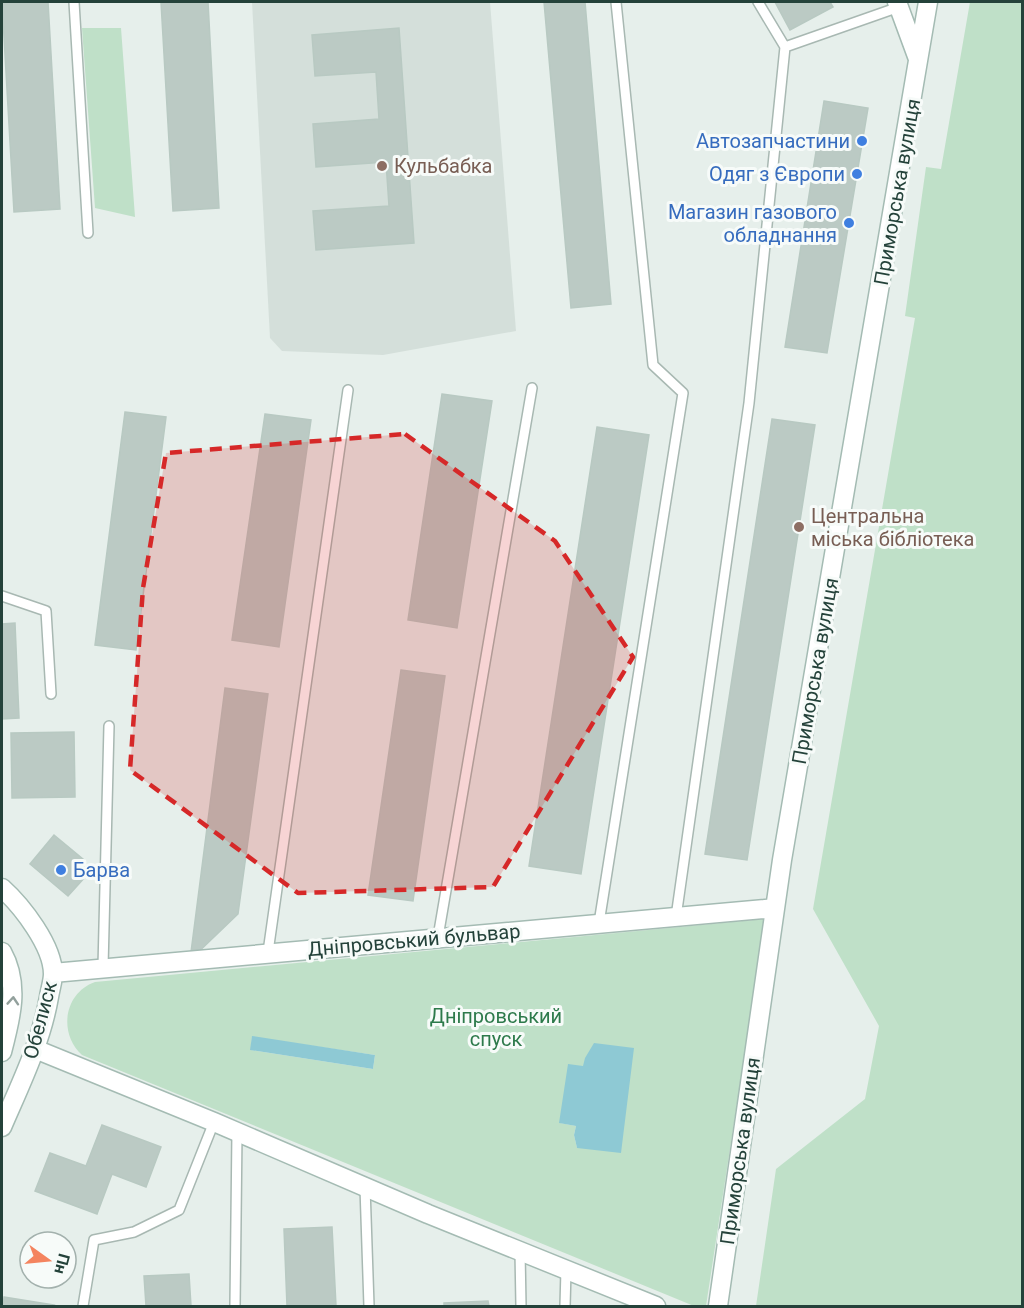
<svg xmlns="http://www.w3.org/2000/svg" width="1024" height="1308" viewBox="0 0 1024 1308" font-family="Roboto,sans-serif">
	<rect width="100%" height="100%" fill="#e6efeb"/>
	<path fill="#d4dfda" d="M252,2H490L516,331L383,355L282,351L270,338Z"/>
	<path fill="#bfe0c8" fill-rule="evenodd" d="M970,2H1022V1306H756L776,1169L865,1099L879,1026L813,909L915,318L905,316L926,167L941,169Z
		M82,28H121L135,217L95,208Z
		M765,919L706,1306H694L82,1055C58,1033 64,993 95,982ZM252,1037L375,1055L373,1069L251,1050ZM583,1066L577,1148L574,1135L576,1126L560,1123Z"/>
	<path fill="#8ec9d4" d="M252,1036L375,1055L373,1069L250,1050Z
		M594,1043L634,1048L621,1153L577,1148L574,1135L576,1126L559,1123L568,1064L583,1066L585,1058Z"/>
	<path fill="#bbcac4" stroke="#b8c9c2" stroke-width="1.5" d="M2,2H48L60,209L14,212Z
		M161,2H208L219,208L173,211Z
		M544,2H585L611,304L571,308Z
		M775,2H830L833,7L790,30Z
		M399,28L414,243L316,250L313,211L389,206L386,162L316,167L313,124L379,119L376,72L315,76L312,35Z
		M824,101L868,108L827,353L785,347Z
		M442,394L492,401L457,628L408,620Z
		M125,412L166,417L136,650L95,645Z
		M265,414L311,420L279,647L232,640Z
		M772,419L815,425L747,860L705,854Z
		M597,427L649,435L581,874L529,866Z
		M15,623L19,718L2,719V624Z
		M401,670L445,676L413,901L368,895Z
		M225,688L268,694L238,914L190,960Z
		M74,732L75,797L12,798L11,733Z
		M54,835L84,860L86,876L68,896L30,864Z
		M102,1125L161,1147L146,1187L112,1174L97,1214L35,1191L50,1153L86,1166Z
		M332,1227L336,1306H287L284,1229Z
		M189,1274L191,1306H146L144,1276Z
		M4,1297L54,1305L53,1306H3Z
		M488,1301L489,1306H444V1303Z"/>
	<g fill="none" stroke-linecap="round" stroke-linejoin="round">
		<g stroke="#a8b8b2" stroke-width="12">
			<path id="lane" d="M74,2L88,233
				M758,2L785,47
				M2,596L46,611L51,694
				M676,917L749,403L785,47L899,7
				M599,923L683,393L653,365L616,2
				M438,937L532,388
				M268,952L348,390
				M103,967L109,726
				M365,1187L369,1306
				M520,1251L521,1306
				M83,1306L94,1240L134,1232L179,1210L214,1122
				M235,1306L237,1132
				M565,1306L566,1270"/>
		</g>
		<g stroke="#a4bbb3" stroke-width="21">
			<path id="secondary" d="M897,2L918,59
				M2,888C22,906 53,946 53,974C53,981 50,990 49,997C41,1043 20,1085 2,1127
				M2,952C20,984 11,1018 2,1052
				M53,973L775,908
				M35,1049L214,1122L428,1214L656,1306
				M718,1306L782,860L928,2"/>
		</g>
		<use href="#lane" stroke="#fff" stroke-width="9"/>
		<use href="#secondary" stroke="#fff" stroke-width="18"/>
	</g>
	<defs><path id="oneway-chevron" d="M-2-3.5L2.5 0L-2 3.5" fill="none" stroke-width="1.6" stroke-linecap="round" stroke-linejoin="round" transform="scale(1.5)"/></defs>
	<use stroke="#92a09c" href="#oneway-chevron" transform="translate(13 1001) rotate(-86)"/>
	<path fill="#d62828" fill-opacity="0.2" stroke="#d62828" stroke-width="4.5" stroke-dasharray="12 8" stroke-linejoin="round" d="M405,434L555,541L633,657L493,887L298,893L130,770L143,588L166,453Z"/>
	<g fill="#3f7fe0" stroke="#f7fbf9" stroke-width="2">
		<circle cx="862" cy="141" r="6"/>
		<circle cx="857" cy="174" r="6"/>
		<circle cx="849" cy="223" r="6"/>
		<circle cx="61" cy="870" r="6"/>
	</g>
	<g fill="#8d6e63" stroke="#f7fbf9" stroke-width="2">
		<circle cx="382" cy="166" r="6"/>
		<circle cx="799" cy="527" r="6"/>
	</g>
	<g text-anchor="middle" stroke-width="6" stroke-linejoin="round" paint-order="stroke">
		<g font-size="20" fill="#366cbe" stroke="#f7fbf9" text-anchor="end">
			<text x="850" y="148">Автозапчастини</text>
			<text x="845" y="181">Одяг з Європи</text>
			<text x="837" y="219">Магазин газового<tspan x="837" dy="23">обладнання</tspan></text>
			<text x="73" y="877" text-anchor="start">Барва</text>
		</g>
		<g font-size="20" fill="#785e54" stroke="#f7fbf9" text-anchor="start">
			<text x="394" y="173">Кульбабка</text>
			<text x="811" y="523">Центральна<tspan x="811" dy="23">міська бібліотека</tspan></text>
		</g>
		<g font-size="20" fill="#24423a" stroke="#f7fbf9">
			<text transform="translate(897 192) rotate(-80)" y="7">Приморська вулиця</text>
			<text transform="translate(815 671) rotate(-80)" y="7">Приморська вулиця</text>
			<text transform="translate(414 940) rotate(-5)" y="7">Дніпровський бульвар</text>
			<text transform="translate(40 1020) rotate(-75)" y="7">Обелиск</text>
			<text transform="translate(740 1151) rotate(-82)" y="7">Приморська вулиця</text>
		</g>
		<g font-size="20" fill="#2d7a4b" stroke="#f7fbf9">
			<text x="496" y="1023">Дніпровський<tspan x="496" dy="23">спуск</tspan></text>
		</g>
	</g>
	<rect width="1024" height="1308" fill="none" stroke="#24423a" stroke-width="6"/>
	<g transform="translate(48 1260) rotate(105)"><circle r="28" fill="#f7fbf9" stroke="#a3b1ad" stroke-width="1.5"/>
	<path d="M0-4.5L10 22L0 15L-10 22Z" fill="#f4845f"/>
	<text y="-9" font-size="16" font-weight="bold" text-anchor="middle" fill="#24423a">Пн</text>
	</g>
</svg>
